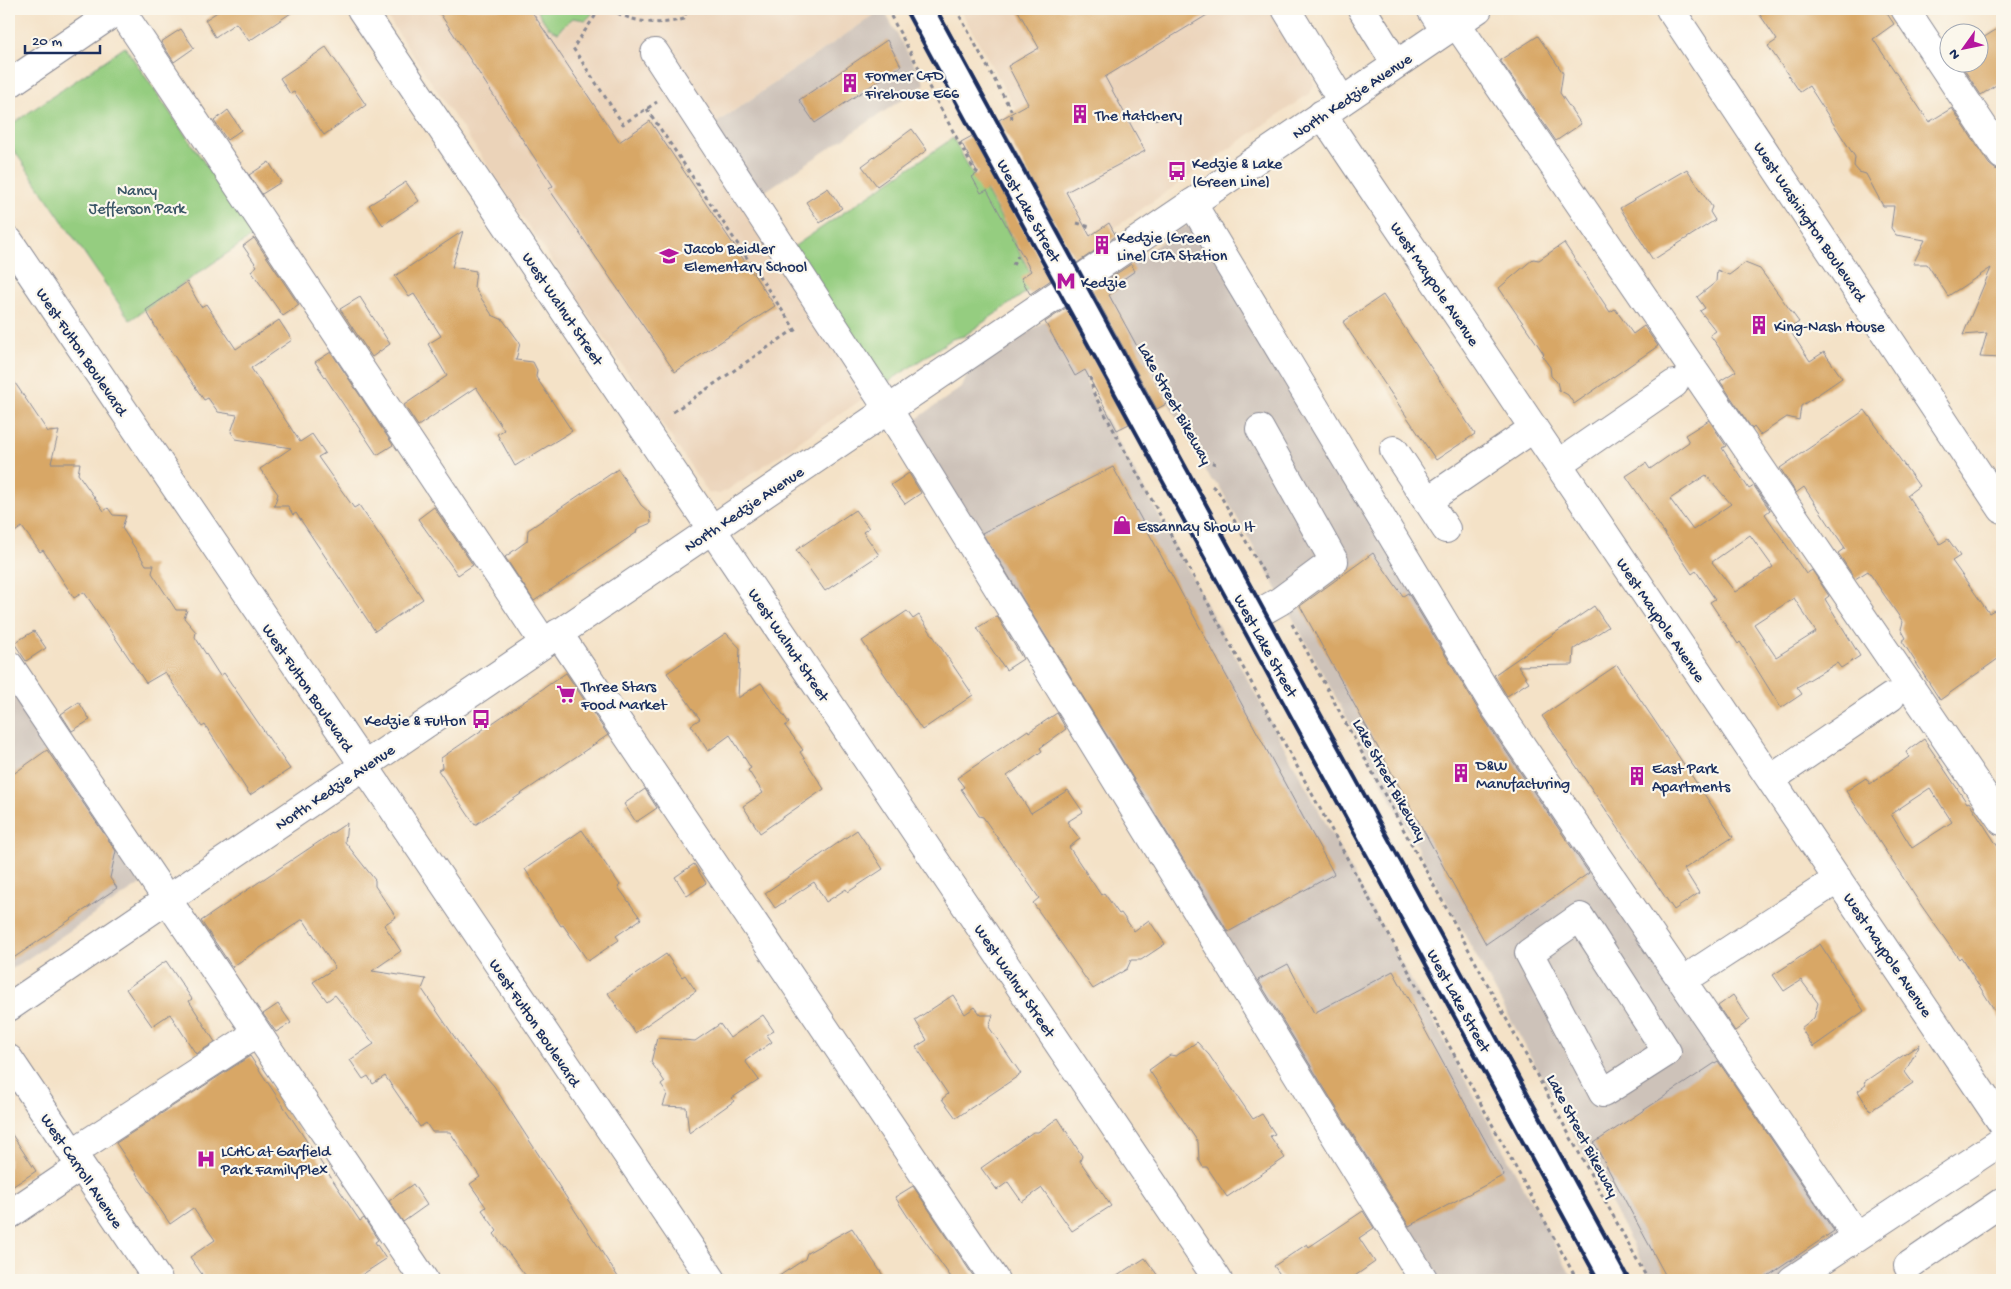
<svg xmlns="http://www.w3.org/2000/svg" width="2011" height="1289" viewBox="0 0 2011 1289" font-family="'Gochi Hand',sans-serif">
	<rect width="100%" height="100%" fill="#fbf7ec"/>
	<filter id="ink" filterUnits="userSpaceOnUse"><feTurbulence type="fractalNoise" baseFrequency=".02" numOctaves="2"/><feDisplacementMap in="SourceGraphic" scale="10" xChannelSelector="R" yChannelSelector="G"/><feConvolveMatrix kernelMatrix="1 2 1 2 8 2 1 2 1" color-interpolation-filters="sRGB"/></filter>
	<filter id="wash" filterUnits="userSpaceOnUse"><feTurbulence type="fractalNoise" baseFrequency=".0096" numOctaves="4" result="noise"/><feDisplacementMap in="SourceGraphic" scale="20" xChannelSelector="R" yChannelSelector="G"/><feGaussianBlur stdDeviation="1.12" result="paint"/><feColorMatrix in="noise" values="0 0 0 0 0 0 0 0 0 0 0 0 0 0 0 0 0 1.4 0 .05"/><feComposite in="paint" operator="in"/></filter>
	<g filter="url(#wash)">
		<rect width="100%" height="100%" fill="#f4e2c7"/>
		<path fill="#ebd3b9" d="M382,9H883L714,124L876,390L726,491L719,494L708,492Z
			M960,9H1271L1312,77L1314,85L1310,93L1088,246L1016,123V110Z"/>
		<path fill="#cdc2b9" d="M883,9L925,84L752,200L706,130Z
			M1203,222L1495,707L1857,1237L1814,1266L1823,1280H1652L1277,589L1218,484L1211,480L1105,288L1107,281L1181,228Z
			M1051,317H1054L1060,325L1086,373L1087,384L1574,1280H1429L901,430L962,387L969,371Z
			M9,671L148,879L9,971Z"/>
		<path fill="#95cd80" stroke="#587e6f" d="M536,9H592V14L586,20L573,18L562,27L558,33L548,27Z
			M125,47L254,235L130,320L9,143V126Z
			M953,138L973,175L979,177L1035,281L1032,288L964,336L952,339L876,390L786,252Z"/>
		<g id="blocks">
			<path fill="#d8a766" fill-rule="evenodd" d="M222,9H297L249,41L236,23L215,37L205,20Z
				M437,9H530L619,142L650,121L775,306L675,372L549,189L553,186Z
				M1017,9H1217L1105,77L1145,151L1066,192L1090,236L1109,223L1116,236L1077,263L999,120L1028,104L1008,66L1039,48Z
				M1756,9H1884L1894,24L1873,39L1929,122L1952,108L1989,164L1995,169L2002,171V358L1980,357L1987,333L1963,335L1991,268L1948,296L1927,264H1913L1925,240L1896,235L1891,228L1894,206H1883L1866,174L1859,172L1854,166L1855,157L1809,86L1800,92L1768,46L1777,40Z
				M2002,26V81L1981,95L1959,62H1978V41Z
				M181,29L194,48L174,62L161,42Z
				M1538,36L1563,73L1560,93L1581,124L1556,141L1500,60Z
				M887,40L901,66L815,123L799,100Z
				M326,47L366,105L324,135L294,92L290,94L280,78Z
				M228,110L241,130L227,140L214,121Z
				M912,129L927,150L877,186L862,166Z
				M972,136L1051,280L1030,294L1021,278L1031,271L987,190L981,193L972,177L978,173L961,142Z
				M269,162L281,182L262,194L249,175Z
				M1687,169L1712,207L1710,212L1715,220L1653,260L1620,208Z
				M406,182L419,201L383,225L369,205Z
				M828,188L842,208L820,223L806,202Z
				M463,231L452,267L476,271L474,287L492,315L503,320L520,343L516,360L533,362L537,370L536,377L572,431L515,466L497,434L504,430L476,387L418,426L404,405L447,376L428,344L441,336L414,294L409,297L395,276Z
				M254,238L299,305L283,316L251,271L257,266L243,246Z
				M1564,243L1610,312L1615,309L1633,334L1644,326L1658,346L1574,404L1568,395L1559,390L1557,382L1551,376L1550,367L1542,356L1544,354L1499,288L1533,259L1539,260Z
				M1745,263L1760,269L1799,322L1789,329L1810,361L1824,352L1842,378L1801,406L1799,420L1787,417L1760,435L1754,427L1752,429L1720,381L1736,371L1710,335L1716,331L1700,311L1705,308L1697,297L1716,282L1717,270L1729,275Z
				M1131,264L1135,271L1116,284L1119,288L1109,295L1168,403L1157,409L1092,290Z
				M187,282L201,307L206,304L236,349L279,320L292,340L251,368L300,442L312,434L325,453L318,457L354,508L359,505L423,599L375,631L296,513L293,515L288,506H274L278,494L260,469L291,448L236,439L231,432L237,415L218,412L208,398L204,400L160,335L146,310Z
				M1383,295L1475,434L1436,460L1343,322Z
				M360,297L390,344L372,357L340,309Z
				M1066,308L1129,424L1117,430L1085,370L1075,376L1045,322Z
				M331,352L393,445L377,455L315,362Z
				M9,374L48,432L59,431L51,463H80L78,474L104,511L108,508L113,515L126,516L122,528L146,565H154L152,573L176,610H187L184,618L196,632L195,637L220,676L224,673L290,769L250,795L205,725L202,727L165,672L146,683L84,592L74,598L43,550L40,552L22,527L9,536Z
				M1865,410L1919,486L1907,495L1940,544L1948,539L1960,556L1952,561L1989,613L1994,610L2002,623V656L1940,700L1902,641L1906,638L1901,629L1903,622L1885,596L1868,571L1855,579L1838,553L1845,548L1804,487L1796,493L1780,468Z
				M1709,420L1726,446L1722,448L1749,489L1754,486L1770,510L1765,514L1806,574L1812,570L1829,596L1825,599L1860,656L1841,668L1837,663L1797,687L1802,694L1781,708L1740,642L1738,644L1710,602L1715,599L1696,571L1692,574L1626,476L1646,463L1650,469L1689,442L1685,435ZM1706,475L1731,504L1693,530L1670,499ZM1750,535L1773,567L1735,592L1712,562ZM1794,598L1816,632L1776,657L1754,624Z
				M1113,467L1334,874L1228,932L982,533Z
				M618,469L641,505L650,513L651,523L637,529L636,533L534,601L505,557L527,541L528,530Z
				M909,473L921,493L905,504L891,485Z
				M434,507L473,565L458,575L418,519Z
				M855,510L869,528L863,532L879,555L825,591L796,550Z
				M1373,553L1403,596L1408,593L1482,716L1589,873L1486,944L1300,606Z
				M1594,606L1608,627L1574,649L1573,665L1518,666L1529,682L1507,696L1494,675Z
				M907,611L913,619L919,615L973,695L922,730L862,641Z
				M997,616L1023,659L1006,670L977,628Z
				M34,631L46,648L26,661L14,643Z
				M726,633L740,648L738,698L761,683L789,723L785,726L803,750L800,752L824,789L760,833L743,806L763,793L748,770L751,768L730,735L708,751L691,725L700,719L667,673Z
				M1617,665L1733,837L1684,869L1699,893L1674,910L1542,716Z
				M566,673L608,735L475,825L438,770L442,768L441,758Z
				M79,702L90,720L72,731L61,714Z
				M1057,713L1066,729L1040,748L1042,751L1007,776L1031,813L1068,790L1083,812L1067,822L1080,839L1069,847L1101,895L1104,893L1119,914L1121,913L1134,931L1149,920L1165,944L1141,960H1131L1127,969L1093,989L1033,903L1039,898L983,817L979,816L961,789L964,787L957,778L1028,730L1029,732Z
				M1924,739L1967,803L1969,802L2002,853V1022L1961,957L1959,959L1921,905L1846,791L1866,778L1870,784L1909,757L1906,752ZM1930,788L1952,822L1912,848L1891,814Z
				M47,750L116,851L110,878L117,888L9,961V777Z
				M645,789L657,808L636,822L624,804Z
				M347,823L345,842L375,880V886L396,917L384,925L401,951L372,971L426,979L422,989L464,1051L494,1086L620,1280H529L494,1234L497,1231L482,1210L486,1207L470,1184L480,1177L450,1132H432L426,1123L420,1127L385,1076L373,1084L368,1076L363,1079L350,1060L374,1044L335,995L327,1001L313,982L335,968L303,919L232,967L201,921Z
				M582,830L620,885L618,887L641,919L616,936L619,940L588,961L563,925L561,926L525,869Z
				M857,830L883,869L848,892L846,889L826,902L814,882L775,908L765,893Z
				M694,864L706,883L687,896L675,877Z
				M1820,944L1864,1011L1813,1047L1801,1028L1814,1018L1818,1003L1801,980L1784,991L1773,975Z
				M666,954L682,977L685,975L696,991L635,1033L608,993Z
				M166,961L192,999L189,1001L215,1042L196,1054L170,1014L152,1026L126,989Z
				M1288,964L1314,1013L1393,971L1504,1175L1409,1226L1258,980Z
				M953,995L965,1014L975,1007L981,1015H993L989,1027L1021,1074L956,1118L942,1099L948,1094L916,1047L927,1040L915,1020Z
				M1733,995L1750,1020L1735,1031L1718,1006Z
				M278,1004L291,1023L276,1032L263,1014Z
				M763,1015L774,1031L767,1035L772,1042L745,1061L759,1080L732,1098L734,1101L689,1133L686,1107L663,1106L667,1094L661,1085L665,1082L651,1062L657,1038L695,1041L720,1024L730,1038Z
				M1197,1042L1209,1055L1253,1119L1262,1114L1275,1134L1270,1136L1285,1158L1227,1197L1207,1167H1203L1199,1160L1198,1142L1149,1070L1170,1055L1176,1056Z
				M1920,1044L1905,1072L1913,1083L1870,1111L1858,1091L1866,1085L1864,1082Z
				M250,1056L360,1221L364,1218L378,1240L375,1242L386,1259L354,1280H206L190,1257L215,1240L193,1208L170,1224L116,1143Z
				M1718,1061L1834,1231L1762,1280H1668L1594,1143Z
				M1058,1118L1082,1156L1080,1161L1111,1206L1072,1231L1042,1188L1022,1202L1008,1182L997,1190L981,1168L1033,1132H1038Z
				M9,1130L36,1171L9,1189Z
				M413,1184L427,1205L403,1222L389,1201Z
				M913,1186L976,1280H953L908,1217L895,1197Z
				M1363,1211L1374,1228L1359,1238L1375,1262L1349,1280H1284L1274,1266L1307,1244L1309,1247Z
				M852,1228L886,1280H773L805,1259L807,1253Z
				M1145,1258L1161,1280H1111Z"/>
		</g>
	</g>
	<g filter="url(#ink)">
		<use href="#blocks" fill-opacity="0" stroke="#888892" stroke-width="1"/>
		<g fill="none" stroke-linecap="round" stroke-linejoin="round">
			<g stroke="#888892" stroke-width="30">
				<path id="minor" d="M120,9L544,643
					M361,9L1218,1280
					M1286,9L1342,101
					M1362,9L1396,64
					M1431,9L1445,31
					M1670,9L2002,509
					M1905,9L2002,155
					M1456,23L2002,821
					M655,53L888,409L1424,1280
					M9,84L119,9
					M1322,114L2002,1123
					M1192,203L1495,707L1857,1237
					M9,241L712,1280
					M1394,450L1446,529
					M1558,464L1674,384
					M1427,501L1534,428
					M1252,617L1280,601L1334,561L1260,429
					M558,633L995,1280
					M9,665L424,1280
					M1771,779L1891,697
					M1580,917L1667,1052L1603,1093L1529,953Z
					M1696,972L1838,879
					M9,1059L158,1280
					M72,1153L257,1033
					M9,1215L81,1166
					M1908,1266L2002,1202
					M1792,1280L2002,1141"/>
			</g>
			<g stroke="#888892" stroke-width="30">
				<path id="major" d="M921,9L1613,1280
					M9,1007L1478,9"/>
			</g>
			<path stroke="#888892" stroke-width="3" stroke-dasharray="4 4" stroke-linecap="butt" d="M600,9L573,48L623,124L657,102
				M611,9C632,23 660,26 684,19L687,9
				M887,9L974,170L980,174
				M956,9L1011,110L1012,120
				M647,109L798,334
				M1155,119L1164,114
				M1077,223L1090,227
				M1013,265L1018,256
				M1090,377L1094,394L1577,1280
				M673,412L795,329
				M1204,461L1217,464
				M1212,486L1218,491L1267,579
				M1292,624L1648,1280"/>
			<use href="#minor" stroke="#fff" stroke-width="28"/>
			<use href="#major" stroke="#fff" stroke-width="28"/>
			<path stroke="#1b2f5e" stroke-width="4" d="M905,9L1598,1280
				M936,9L1629,1280"/>
		</g>
	</g>
	<defs>
		<g id="building-bare" transform="scale(1.5)"><path d="M-4-6H4V6H1V3H-1V6H-4ZM-2.5-4.3h1.7v1.8h-1.7ZM.8-4.3h1.7v1.8H.8ZM-2.5-1h1.7V.8h-1.7ZM.8-1h1.7V.8H.8Z" fill="#b5179e" stroke="#fbf7ec" stroke-width="2.5" paint-order="stroke"/></g>
		<g id="bus-bare" transform="scale(1.5)"><path d="M-5-6H5V4H4V6H2V4H-2V6H-4V4H-5ZM-3.5-4V0h7V-4ZM-3.5 1.2v1.5H-2V1.2ZM2 1.2v1.5H3.5V1.2Z" fill="#b5179e" stroke="#fbf7ec" stroke-width="2.5" paint-order="stroke"/></g>
		<g id="school-bare" transform="scale(1.5)"><path d="M0-5L7-2L0 1L-7-2ZM-4 1L0 2.5L4 1V4Q0 6-4 4Z" fill="#b5179e" stroke="#fbf7ec" stroke-width="2.5" paint-order="stroke"/></g>
		<g id="metro-bare" transform="scale(1.5)"><path d="M-5.5 5V-5H-3L0 0L3-5H5.5V5H3V-.5L0 4L-3-.5V5Z" fill="#b5179e" stroke="#fbf7ec" stroke-width="2.5" paint-order="stroke"/></g>
		<g id="shop-bare" transform="scale(1.5)"><path d="M-5-2.5h2.3a2.7 3.5 0 0 1 5.4 0H5L5.5 6h-11ZM-1.5-2.5h3a1.5 2.3 0 0 0-3 0Z" fill="#b5179e" stroke="#fbf7ec" stroke-width="2.5" paint-order="stroke"/></g>
		<g id="supermarket-bare" transform="scale(1.5)"><path d="M-6-5.5h2.5l.6 2H6L4.5 2H-2.5L-4.4-4H-6ZM-1.5 3.2a1.3 1.3 0 1 0 .1 0ZM3 3.2a1.3 1.3 0 1 0 .1 0Z" fill="#b5179e" stroke="#fbf7ec" stroke-width="2.5" paint-order="stroke"/></g>
		<g id="hospital-bare" transform="scale(1.5)"><path d="M-5-5h3v3.5h4V-5h3V5h-3V1.5h-4V5h-3Z" fill="#b5179e" stroke="#fbf7ec" stroke-width="2.5" paint-order="stroke"/></g>
	</defs>
	<g fill-rule="evenodd">
		<use href="#building-bare" x="850" y="83"/>
		<use href="#building-bare" x="1080" y="114"/>
		<use href="#bus-bare" x="1177" y="171"/>
		<use href="#building-bare" x="1102" y="245"/>
		<use href="#school-bare" x="669" y="256"/>
		<use href="#metro-bare" x="1066" y="281"/>
		<use href="#building-bare" x="1759" y="325"/>
		<use href="#shop-bare" x="1122" y="525"/>
		<use href="#supermarket-bare" x="566" y="694"/>
		<use href="#bus-bare" x="481" y="719"/>
		<use href="#building-bare" x="1461" y="773"/>
		<use href="#building-bare" x="1637" y="776"/>
		<use href="#hospital-bare" x="206" y="1159"/>
	</g>
	<g text-anchor="middle" stroke-width="4.5" stroke-linejoin="round" paint-order="stroke">
		<g font-size="16" fill="#1b2f5e" stroke="#fbf7ec" text-anchor="start">
			<text x="865" y="80">Former CFD<tspan x="865" dy="18">Firehouse E66</tspan></text>
			<text x="1095" y="120">The Hatchery</text>
			<text x="1192" y="168">Kedzie &amp; Lake<tspan x="1192" dy="18">(Green Line)</tspan></text>
			<text x="1117" y="242">Kedzie (Green<tspan x="1117" dy="18">Line) CTA Station</tspan></text>
			<text x="684" y="253">Jacob Beidler<tspan x="684" dy="18">Elementary School</tspan></text>
			<text x="1081" y="287">Kedzie</text>
			<text x="1774" y="331">King-Nash House</text>
			<text x="1137" y="531">Essannay Show It</text>
			<text x="581" y="691">Three Stars<tspan x="581" dy="18">Food Market</tspan></text>
			<text x="466" y="725" text-anchor="end">Kedzie &amp; Fulton</text>
			<text x="1476" y="770">D&amp;W<tspan x="1476" dy="18">Manufacturing</tspan></text>
			<text x="1652" y="773">East Park<tspan x="1652" dy="18">Apartments</tspan></text>
			<text x="221" y="1156">LCHC at Garfield<tspan x="221" dy="18">Park FamilyPlex</tspan></text>
		</g>
		<g font-size="16" fill="#1b2f5e" stroke="#fbf7ec">
			<text transform="translate(1351 95) rotate(-34)" y="6">North Kedzie Avenue</text>
			<text transform="translate(1030 210) rotate(61)" y="6">West Lake Street</text>
			<text transform="translate(1811 221) rotate(56)" y="6">West Washington Boulevard</text>
			<text transform="translate(1436 283) rotate(56)" y="6">West Maypole Avenue</text>
			<text transform="translate(564 308) rotate(56)" y="6">West Walnut Street</text>
			<text transform="translate(83 351) rotate(56)" y="6">West Fulton Boulevard</text>
			<text transform="translate(1176 403) rotate(61)" y="6">Lake Street Bikeway</text>
			<text transform="translate(743 508) rotate(-34)" y="6">North Kedzie Avenue</text>
			<text transform="translate(1662 619) rotate(56)" y="6">West Maypole Avenue</text>
			<text transform="translate(790 644) rotate(56)" y="6">West Walnut Street</text>
			<text transform="translate(1267 645) rotate(61)" y="6">West Lake Street</text>
			<text transform="translate(309 687) rotate(56)" y="6">West Fulton Boulevard</text>
			<text transform="translate(1391 779) rotate(61)" y="6">Lake Street Bikeway</text>
			<text transform="translate(334 786) rotate(-34)" y="6">North Kedzie Avenue</text>
			<text transform="translate(1889 954) rotate(56)" y="6">West Maypole Avenue</text>
			<text transform="translate(1016 980) rotate(56)" y="6">West Walnut Street</text>
			<text transform="translate(1460 1000) rotate(61)" y="6">West Lake Street</text>
			<text transform="translate(536 1022) rotate(56)" y="6">West Fulton Boulevard</text>
			<text transform="translate(1584 1135) rotate(62)" y="6">Lake Street Bikeway</text>
			<text transform="translate(83 1170) rotate(56)" y="6">West Carroll Avenue</text>
		</g>
		<g font-size="16" fill="#3a5666" stroke="#fbf7ec">
			<text x="137" y="195">Nancy<tspan x="137" dy="18">Jefferson Park</tspan></text>
		</g>
	</g>
	<rect width="2011" height="1289" fill="none" stroke="#fbf7ec" stroke-width="30"/>
	<g transform="translate(1964 48) rotate(237)"><circle r="24" fill="#fbf7ec" stroke="#a1a7b3"/>
	<path d="M0-4L9 19L0 12L-9 19Z" fill="#b5179e"/>
	<text y="-8" font-size="14" font-weight="bold" text-anchor="middle" fill="#1b2f5e">N</text>
	</g>
	<path d="M25 45v8h75v-8" fill="none" stroke="#1b2f5e" stroke-width="2.5"/>
	<text x="32" y="45" font-size="15" fill="#1b2f5e" stroke="#fbf7ec" stroke-width="4" paint-order="stroke">20 m</text>
</svg>
